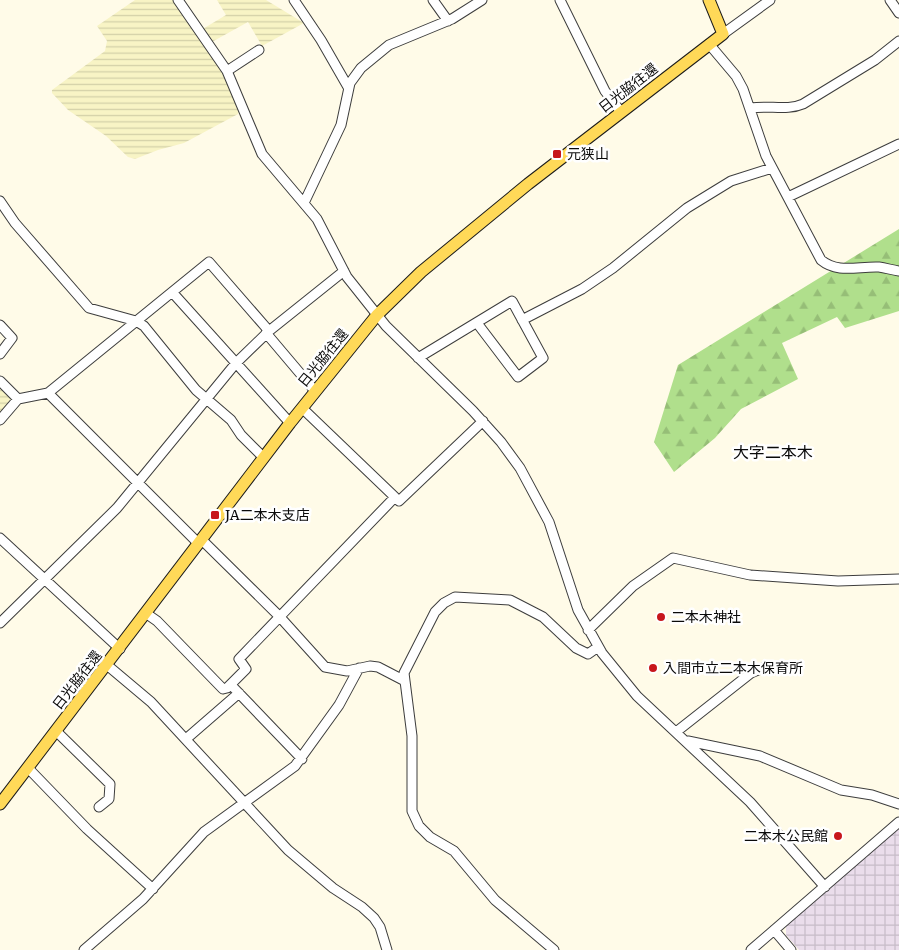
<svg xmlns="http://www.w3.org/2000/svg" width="899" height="950" viewBox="0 0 899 950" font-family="Merriweather,'Noto Sans JP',serif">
	<defs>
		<pattern id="industrial-grid" width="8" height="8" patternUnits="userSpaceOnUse" patternTransform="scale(1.25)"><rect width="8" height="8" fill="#eaddeb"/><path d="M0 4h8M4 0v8" fill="none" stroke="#c7bcc8"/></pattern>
		<pattern id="farmland-rules" width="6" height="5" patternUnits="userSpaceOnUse" patternTransform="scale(1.25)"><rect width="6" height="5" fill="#f8f4c5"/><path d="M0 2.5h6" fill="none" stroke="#d3d0a8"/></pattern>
		<pattern id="forest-firs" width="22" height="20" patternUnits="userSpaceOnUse" patternTransform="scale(1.25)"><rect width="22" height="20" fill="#b0df8c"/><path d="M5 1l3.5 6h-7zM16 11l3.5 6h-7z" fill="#96be77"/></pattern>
	</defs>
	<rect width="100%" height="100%" fill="#fffbe8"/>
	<path fill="url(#industrial-grid)" d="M899,828V950H799L786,935V926Z"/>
	<path fill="url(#farmland-rules)" d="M135,0H175L221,68L239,111L238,114L184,143L158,150L135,159L128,157L106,136L68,110L52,93V90L105,51L107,41L97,26Z
		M217,0H266L304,23L262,46L248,22L210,43L201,30L226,15Z
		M0,384L13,399L0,418Z"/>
	<path fill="url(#forest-firs)" d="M899,229V311L845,328L837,317L782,343L798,379L741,409L715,438L674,472L654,442L678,365Z"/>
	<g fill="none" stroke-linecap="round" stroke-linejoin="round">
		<g stroke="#3d3d3d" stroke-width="11">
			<path id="minor" d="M178,0L227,71L262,154L317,219L347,277L386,326L473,411L501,442L520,468L549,522L578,610L602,653L637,696L750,802L825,887
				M294,0L321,40L348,87
				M433,0L448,21
				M560,0L605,91L621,112
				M890,0L899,13
				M723,34L770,0
				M709,44L736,76L743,89L766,156L821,260C838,274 858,266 879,267C886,268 892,270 899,271
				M227,71L259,50
				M751,108C769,105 787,111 803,104L875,60L899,41
				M788,197L899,144
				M0,201L15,223L89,308L136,321L144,326L196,390L231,420L241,435L264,458
				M304,203L341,125L350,83L361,68L389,45L452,19L482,0
				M172,292L290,423
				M522,320L582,289L613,268L687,208L731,181L772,168
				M0,325L12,338L0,354
				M266,333L315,391
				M418,358L512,301L543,358L518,377L477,323
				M0,381L18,399
				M48,393L199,544
				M302,408L399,501L483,421
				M0,420L18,399L48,393L209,262L269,331
				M0,538L120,649
				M202,540L279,616L325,667L347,671L370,666L378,667L405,681
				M147,614L157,621L223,689L227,688L246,669L239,659L395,497
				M0,623L117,508L236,363L269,331L344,271
				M588,630L633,586L673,558L750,575L838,581L899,579
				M107,665L151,702L288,850L333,888L362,907L374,918L380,927L387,950
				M231,685L302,759
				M56,731L110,784L109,799L99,807
				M676,732L751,673L765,667
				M186,739L239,693
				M688,741L760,756L841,790L872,795L899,804
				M28,768L87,829L153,889
				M774,930L791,950
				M84,950L143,899L204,832L295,766L339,705L359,668
				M554,950L495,900L454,851L430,837L419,826L412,811V736L404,673L435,612L444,603L455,597L510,600L543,617L576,648L588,654L598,647
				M751,950L899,822"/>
		</g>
		<g stroke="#1b1b1b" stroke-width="13">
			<path id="major" d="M0,804L290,423L377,315L421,272L528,184L723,34L709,0"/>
		</g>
		<use href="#minor" stroke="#fff" stroke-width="9"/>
		<use href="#major" stroke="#ffd958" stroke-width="11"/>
	</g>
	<g fill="#c7161c" stroke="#fff" stroke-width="2">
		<rect x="552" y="149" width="10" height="10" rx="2.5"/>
		<rect x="210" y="510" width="10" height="10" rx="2.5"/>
		<circle cx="661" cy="617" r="5"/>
		<circle cx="653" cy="668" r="5"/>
		<circle cx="838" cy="836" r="5"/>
	</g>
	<g text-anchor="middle" stroke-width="5" stroke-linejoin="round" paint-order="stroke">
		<g font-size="14" fill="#0a0a0a" stroke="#fff">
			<text transform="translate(628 88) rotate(-38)" y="5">日光脇往還</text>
			<text transform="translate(323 358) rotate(-51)" y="5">日光脇往還</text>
			<text transform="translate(77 680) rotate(-52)" y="5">日光脇往還</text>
		</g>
		<g font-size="14" fill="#0a0a0a" stroke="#fff" text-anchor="start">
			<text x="567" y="159">元狭山</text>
			<text x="225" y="520">JA二本木支店</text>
			<text x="671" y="622">二本木神社</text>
			<text x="663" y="673">入間市立二本木保育所</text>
			<text x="828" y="841" text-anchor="end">二本木公民館</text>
		</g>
		<g font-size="16" fill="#0a0a0a" stroke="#fff">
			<text x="773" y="458">大字二本木</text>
		</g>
	</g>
</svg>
